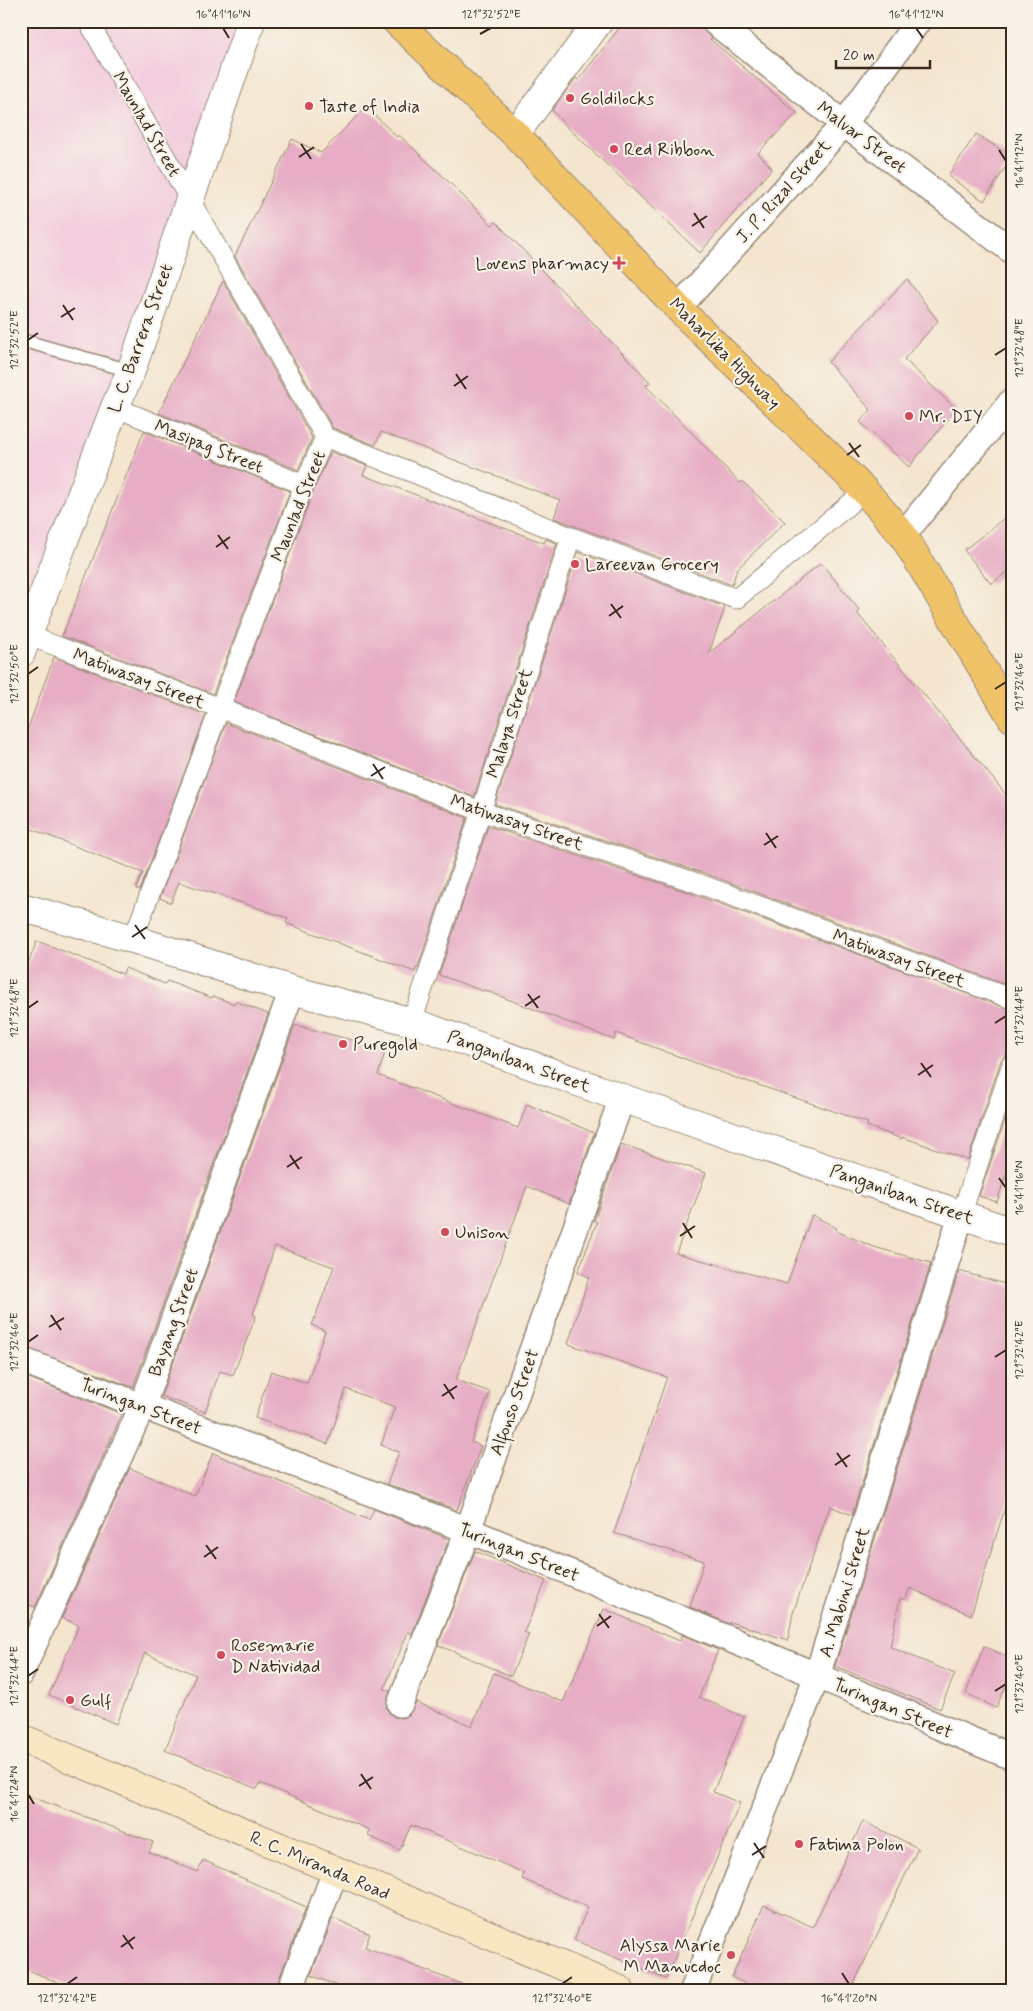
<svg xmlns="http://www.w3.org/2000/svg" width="1033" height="2011" viewBox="0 0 1033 2011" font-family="Mynerve,sans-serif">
	<rect width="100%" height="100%" fill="#f7f3e8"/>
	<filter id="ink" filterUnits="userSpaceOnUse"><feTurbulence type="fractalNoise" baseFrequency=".02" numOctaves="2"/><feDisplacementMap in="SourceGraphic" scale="10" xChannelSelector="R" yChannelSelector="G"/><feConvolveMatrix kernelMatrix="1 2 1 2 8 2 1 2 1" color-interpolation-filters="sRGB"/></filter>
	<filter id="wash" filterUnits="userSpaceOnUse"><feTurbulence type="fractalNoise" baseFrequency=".0096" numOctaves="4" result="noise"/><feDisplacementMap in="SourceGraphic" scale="20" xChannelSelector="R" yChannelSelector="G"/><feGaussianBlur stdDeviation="1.12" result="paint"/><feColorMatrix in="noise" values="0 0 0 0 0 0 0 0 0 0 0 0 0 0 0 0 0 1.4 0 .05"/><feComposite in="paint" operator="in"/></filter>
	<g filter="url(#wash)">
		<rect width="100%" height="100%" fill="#f4e5cf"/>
		<path fill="#f3cfde" d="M21,21H256L21,622Z"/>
		<g id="blocks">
			<path fill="#e7adc5" d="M625,21H690L702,29L712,38L710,39L797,113L758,153L772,168L700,253L562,122L552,110L576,78L578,80Z
				M366,107L397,137L399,135L448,181L492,225L496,222L650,382L646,386L693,434L740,483L742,481L785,522L737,569L732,585L554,518L560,500L381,432L375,445L333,428L235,256L292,139L321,153Z
				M976,134L1012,157L984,201L948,176Z
				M907,279L938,321L904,359L956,409L909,467L860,422L871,410L828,362Z
				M223,281L312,438L298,470L159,413Z
				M144,431L290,491L213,694L62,636Z
				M331,452L367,466L363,475L544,543L546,539L557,543L474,797L234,702L314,489Z
				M1012,512V568L991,584L964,550Z
				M578,552L725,607L709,653L821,563L860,611L857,613L1012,802V987L701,872L495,804Z
				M54,657L206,715L140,890L136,889L143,873L29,828L30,826L21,822V747Z
				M226,723L467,818L418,967L417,966L415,972L286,923L288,918L179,882L171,903L160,898Z
				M488,826L693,894L1012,1010V1053L1005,1055L1001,1060L968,1160L902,1137V1139L867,1126L868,1123L744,1080V1081L616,1033L614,1040L484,990L483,991L439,975Z
				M37,941L123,974L125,968L165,984L167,981L212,998L213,996L234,1004L235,1001L268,1014L133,1387L21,1346V981Z
				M295,1025L386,1049L378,1075L518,1128L527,1104L594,1133L569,1204L527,1186L456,1380L490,1392L471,1442L481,1446L457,1510L387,1484L399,1452L381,1445L395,1407L346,1389L328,1444L255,1418L271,1371L307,1383L325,1331L312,1325L334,1267L275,1246L253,1314L256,1316L233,1375L220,1371L205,1412L161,1396Z
				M1012,1100V1176L1006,1174L997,1202L979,1196Z
				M621,1144L706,1173L676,1253L787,1284L812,1215L837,1228L836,1231L874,1247L931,1263L852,1515L830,1506L793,1613L788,1640L730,1622L729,1624L690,1607L704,1561L614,1533L667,1377L568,1344L589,1277L578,1272L597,1222L594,1221Z
				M959,1271L1012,1286V1486L971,1615L910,1588L905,1600L900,1598L890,1647L955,1674L940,1709L835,1666Z
				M21,1375L122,1414L35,1607L21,1601Z
				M213,1453L369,1520L374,1509L449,1539L412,1634L408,1632L384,1689L390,1691L386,1707L389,1713L394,1717L402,1718L409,1715L416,1702L472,1726L494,1673L563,1702L604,1609L680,1641L682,1635L718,1650L699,1697L744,1717L713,1792L740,1803L666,1979L574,1940L588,1907L522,1879L524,1873L411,1825L400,1850L368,1836L370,1830L260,1783L257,1789L165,1750L196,1675L145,1653L116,1724L49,1695L79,1625L62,1618L130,1468L195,1496Z
				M475,1551L546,1581L524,1632L529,1634L511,1676L438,1645Z
				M984,1646L1012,1659V1673L996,1708L966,1693Z
				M21,1793L153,1842L149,1852L198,1872L203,1860L306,1907L275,1990H76L21,1967Z
				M863,1821L918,1848L851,1990H759L732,1977L764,1905L813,1927Z
				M333,1918L370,1934L365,1947L472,1988L471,1990H347L311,1975Z"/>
		</g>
	</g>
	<g filter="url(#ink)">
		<use href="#blocks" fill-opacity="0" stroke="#988876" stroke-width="1"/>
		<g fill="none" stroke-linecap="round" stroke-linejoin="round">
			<g stroke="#988876" stroke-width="15">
				<path id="service" d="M21,340L131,371"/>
			</g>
			<g stroke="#988876" stroke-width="21">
				<path id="pedestrian" d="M88,21L325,437L304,485L133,939
					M115,407L304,485
					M325,437L571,537L736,599L865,491
					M27,635L220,708L480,811L697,883L1012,999
					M412,1022L571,537
					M961,1215L1012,1064"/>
			</g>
			<g stroke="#988876" stroke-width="28">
				<path id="minor" d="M713,21L844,124L1012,251
					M678,308L844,124L918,21
					M903,535L1012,401
					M21,1360L468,1530L1012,1757
					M21,1673L142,1407L292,990
					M400,1704L468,1530L622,1098
					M290,1990L335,1872
					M693,1990L817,1676L961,1215"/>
			</g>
			<g stroke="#988876" stroke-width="30">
				<path id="tertiary" d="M515,134L599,21
					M21,653L115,407L131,371L251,21
					M21,907L133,939L292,990L412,1022L622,1098L1012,1232"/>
			</g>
			<g stroke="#988876" stroke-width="30">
				<path id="secondary" d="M21,1738L620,1990"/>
			</g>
			<g stroke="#988876" stroke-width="30">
				<path id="primary" d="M396,21L515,134L678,308L865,491L903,535L1012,718"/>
			</g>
			<use href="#service" stroke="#fff" stroke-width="12"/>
			<use href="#pedestrian" stroke="#fff" stroke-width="19"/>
			<use href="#minor" stroke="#fff" stroke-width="25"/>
			<use href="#tertiary" stroke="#fff" stroke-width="28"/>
			<use href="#secondary" stroke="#f9e7c3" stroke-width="28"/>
			<use href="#primary" stroke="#f1c369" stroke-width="28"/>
		</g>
	</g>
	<path fill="none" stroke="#3b2a1e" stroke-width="2" d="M223,28L229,38M916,28L923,38M480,34L491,28M301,144L311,159M999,150L1006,161M299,157L314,147M694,213L704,228M692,226L707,216M63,305L73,320M61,317L75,308M28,340L38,333M995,355L1006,348M456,374L466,389M454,386L468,376M849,443L859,457M847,455L861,445M218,535L228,549M216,547L230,537M611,604L621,618M609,616L623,606M28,674L38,667M995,689L1006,682M373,764L383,779M371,776L385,767M766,833L776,848M764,845L778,836M135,925L145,939M132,937L147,927M528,994L538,1008M525,1006L540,996M28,1008L38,1001M995,1023L1006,1016M921,1063L931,1077M918,1075L933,1065M290,1155L299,1169M287,1167L302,1157M999,1178L1006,1188M683,1223L692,1238M680,1236L695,1226M51,1315L61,1330M49,1327L64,1318M28,1342L38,1335M995,1357L1006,1350M444,1384L454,1399M442,1396L457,1386M837,1453L847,1467M835,1465L850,1455M206,1545L216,1559M204,1557L218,1547M599,1614L609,1628M597,1626L611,1616M28,1676L38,1669M995,1691L1006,1684M361,1774L371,1789M359,1786L373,1777M28,1794L34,1804M754,1843L764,1858M752,1855L766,1846M123,1935L133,1949M121,1947L135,1937M842,1973L849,1984M67,1984L77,1977M562,1984L572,1977"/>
	<g fill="#d1495b" stroke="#f7f3e8" stroke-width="2">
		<circle cx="570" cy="98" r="5"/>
		<circle cx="309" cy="106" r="5"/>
		<circle cx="614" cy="149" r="5"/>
		<path d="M616.5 255.5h5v5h5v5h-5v5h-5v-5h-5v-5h5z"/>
		<circle cx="909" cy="416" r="5"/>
		<circle cx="575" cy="564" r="5"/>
		<circle cx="343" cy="1044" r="5"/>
		<circle cx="445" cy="1232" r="5"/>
		<circle cx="221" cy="1655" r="5"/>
		<circle cx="70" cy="1700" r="5"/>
		<circle cx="799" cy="1844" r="5"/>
		<circle cx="731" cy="1955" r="5"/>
	</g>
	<g text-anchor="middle" stroke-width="4.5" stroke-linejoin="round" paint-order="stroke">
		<g font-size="18" fill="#3b2a1e" stroke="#f7f3e8" text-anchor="start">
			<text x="580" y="104">Goldilocks</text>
			<text x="319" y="112">Taste of India</text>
			<text x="624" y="155">Red Ribbon</text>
			<text x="609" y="269" text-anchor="end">Lovens pharmacy</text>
			<text x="919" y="422">Mr. DIY</text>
			<text x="585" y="570">Lareevan Grocery</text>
			<text x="353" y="1050">Puregold</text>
			<text x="455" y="1238">Unison</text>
			<text x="231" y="1651">Rosemarie<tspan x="231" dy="21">D Natividad</tspan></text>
			<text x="80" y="1706">Gulf</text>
			<text x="809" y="1850">Fatima Polon</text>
			<text x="721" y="1951" text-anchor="end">Alyssa Marie<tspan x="721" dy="21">M Manucdoc</tspan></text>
		</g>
		<g font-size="18" fill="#3b2a1e" stroke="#f7f3e8">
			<text transform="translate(147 124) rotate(60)" y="6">Maunlad Street</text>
			<text transform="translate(862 137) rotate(37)" y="6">Malvar Street</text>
			<text transform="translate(783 191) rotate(-48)" y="6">J. P. Rizal Street</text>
			<text transform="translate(140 338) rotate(-70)" y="6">L. C. Barrera Street</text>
			<text transform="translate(725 353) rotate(45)" y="6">Maharlika Highway</text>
			<text transform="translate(209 446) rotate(22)" y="6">Masipag Street</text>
			<text transform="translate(298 506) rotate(-68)" y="6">Maunlad Street</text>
			<text transform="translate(139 678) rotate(21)" y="6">Matiwasay Street</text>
			<text transform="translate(509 723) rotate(-72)" y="6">Malaya Street</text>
			<text transform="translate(517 822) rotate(19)" y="6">Matiwasay Street</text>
			<text transform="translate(899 958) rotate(20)" y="6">Matiwasay Street</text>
			<text transform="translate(519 1061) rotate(20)" y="6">Panganiban Street</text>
			<text transform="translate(902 1194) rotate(19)" y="6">Panganiban Street</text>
			<text transform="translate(173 1322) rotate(-70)" y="6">Bayang Street</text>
			<text transform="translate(514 1402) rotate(-70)" y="6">Alfonso Street</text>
			<text transform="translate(141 1406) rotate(21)" y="6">Turingan Street</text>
			<text transform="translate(519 1552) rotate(22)" y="6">Turingan Street</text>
			<text transform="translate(844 1592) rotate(-73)" y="6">A. Mabini Street</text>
			<text transform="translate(893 1708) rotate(23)" y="6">Turingan Street</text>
			<text transform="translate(320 1865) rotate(23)" y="6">R. C. Miranda Road</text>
		</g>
	</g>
	<rect width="1033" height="2011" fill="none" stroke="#f7f3e8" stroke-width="55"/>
	<path d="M836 60v8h94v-8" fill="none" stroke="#3b2a1e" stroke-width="2.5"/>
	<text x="843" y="60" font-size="15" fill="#3b2a1e" stroke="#f7f3e8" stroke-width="4" paint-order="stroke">20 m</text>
	<rect x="28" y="28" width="978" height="1956" fill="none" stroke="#3b2a1e" stroke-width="2"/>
	<g font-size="12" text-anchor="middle" fill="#3b2a1e">
		<text x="223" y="18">16°41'16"N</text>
		<text x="491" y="18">121°32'52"E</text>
		<text x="916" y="18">16°41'12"N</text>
		<text transform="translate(1019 161) rotate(-90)" y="4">16°41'12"N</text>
		<text transform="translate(14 340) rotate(-90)" y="4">121°32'52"E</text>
		<text transform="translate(1019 348) rotate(-90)" y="4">121°32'48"E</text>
		<text transform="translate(14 674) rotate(-90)" y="4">121°32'50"E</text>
		<text transform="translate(1019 682) rotate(-90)" y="4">121°32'46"E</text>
		<text transform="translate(14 1008) rotate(-90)" y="4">121°32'48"E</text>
		<text transform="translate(1019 1016) rotate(-90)" y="4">121°32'44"E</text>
		<text transform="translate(1019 1188) rotate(-90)" y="4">16°41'16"N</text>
		<text transform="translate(14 1342) rotate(-90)" y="4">121°32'46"E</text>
		<text transform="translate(1019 1350) rotate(-90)" y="4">121°32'42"E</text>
		<text transform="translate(14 1676) rotate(-90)" y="4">121°32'44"E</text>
		<text transform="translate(1019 1684) rotate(-90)" y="4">121°32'40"E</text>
		<text transform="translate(14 1794) rotate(-90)" y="4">16°41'24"N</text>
		<text x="67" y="2002">121°32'42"E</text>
		<text x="562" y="2002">121°32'40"E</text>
		<text x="849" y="2002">16°41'20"N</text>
	</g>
</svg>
